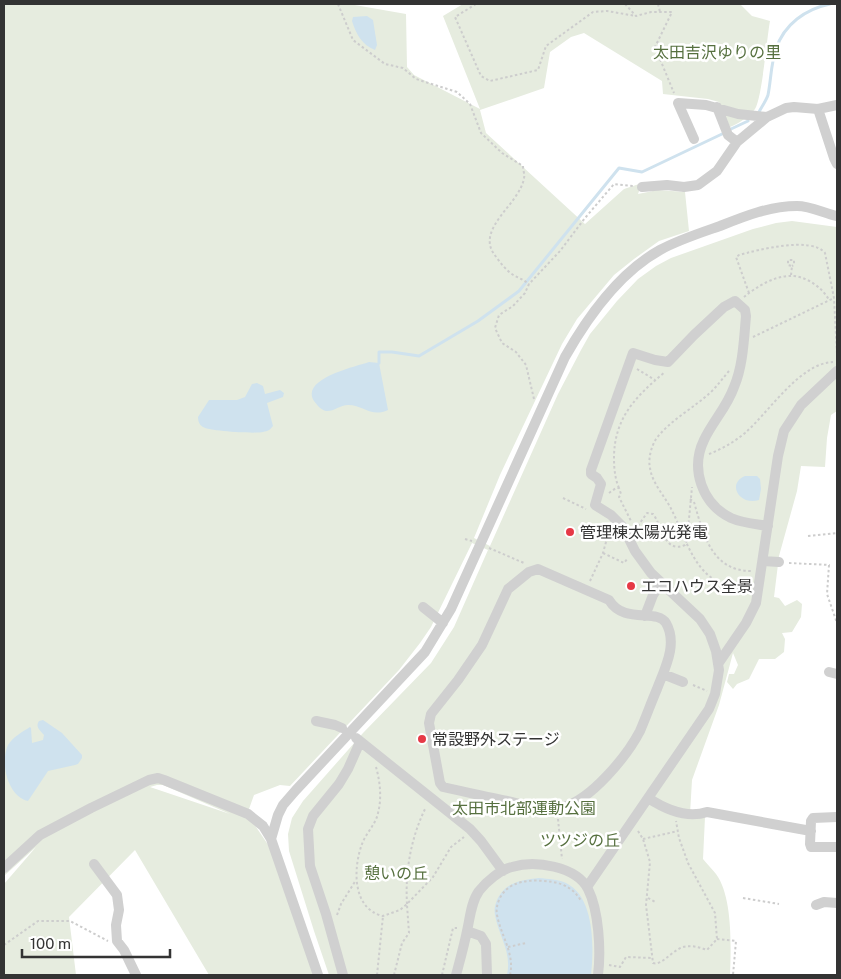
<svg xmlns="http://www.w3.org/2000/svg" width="841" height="979" viewBox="0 0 841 979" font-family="'Public Sans','Noto Sans JP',sans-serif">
	<rect width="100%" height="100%" fill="#fff"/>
	<path fill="#e6ecdf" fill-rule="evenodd" d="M4,4H349L406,14L407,67L414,75L480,109L443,16L463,4H740L752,16L770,21C767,37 762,98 755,109C749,117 739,123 730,127L719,102L708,99L663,94L662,81L584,33L571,37L550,52L544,88L480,110L486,133L585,224L624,189L642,183L638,194L658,190L685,192L689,231L659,241L634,259L614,275L577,319L562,344L500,475L474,538L490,546L558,394L581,350L590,334L617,301L638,279L656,266L671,258L753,229L776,223L792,221L837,227V411L831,415L827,438L825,467L801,466L797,491L779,556L774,597L779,598L785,606L797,600L802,604L801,617L792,632L782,633L785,639L784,652L775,659H759L749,679L737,684L733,689L727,682L729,674H734L738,665L733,653L719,705L692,780L690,814L705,817L703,859C707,864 712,869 716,874C733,897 731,948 730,975H329L314,931L289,851L288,834L292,818L303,801L363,733L431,663L454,627L488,550L472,543L431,627L420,643L399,670L290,786L280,785L254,795L249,809L254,824L273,852L315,975H209L135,850L69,917L76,975H4V884L36,847L4,876ZM157,785H163L230,814L150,787Z"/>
	<path fill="#cfe2ee" d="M367,16L373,20L377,45L375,50C362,45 356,34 352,21L353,17Z
		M369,362L379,363L388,410C371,418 364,405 348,405C340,405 333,412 326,411C321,410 317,405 314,401C300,379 354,367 369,362Z
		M257,383L263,386L265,394L280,390L284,393L283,397L267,403L273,426C270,430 268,431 263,432C255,434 209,431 203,427C199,425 198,420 198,417L209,400H237L245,397L252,384Z
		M745,476H757L760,479L761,489L759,500C740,506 726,484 745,476Z
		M43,720L62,733L82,755V758L78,764L75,765L48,771L28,801C7,796 0,762 8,745C13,737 22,732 30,727L31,728L32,743L43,740L44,735C40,730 35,727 39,721Z
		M539,878C548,879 558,879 566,883C595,897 594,948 591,975H507C512,952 499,937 495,915C494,909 495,905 497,900C505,882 522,880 539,878Z"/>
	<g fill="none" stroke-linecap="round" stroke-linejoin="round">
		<path stroke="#cfe2ee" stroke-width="3" d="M759,112C762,106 766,101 768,95C771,80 771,63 776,49C784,24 806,9 830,4
			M731,129L748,121
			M379,363V352H392L419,356L478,321L519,291L619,168L642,172L722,134"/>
		<path stroke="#cdcdcd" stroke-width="2" stroke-dasharray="2.5 2.5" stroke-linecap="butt" d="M338,4L353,40L385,64L403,68L416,79L457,92L470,104L481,133L502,153L523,166C523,170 525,175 524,178C520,204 476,228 494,254C499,261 507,272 515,276C521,279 524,280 529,284
			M476,4L455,17L481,76L490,81L538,70L546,46L593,12L607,11L636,16
			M625,4L636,16L651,12H672L655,47L674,93
			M658,4L660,12
			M791,275L792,266L788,265V260H794V265L792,266
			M749,293L736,257L739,255C757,250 812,236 825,253L834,298L837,354
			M744,297C756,287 774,276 790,276C805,275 823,288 829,300
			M753,337L834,298
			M637,369L655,380
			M729,371C723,378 718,385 711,392C695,407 669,421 656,439C651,447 648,459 650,468C652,482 662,493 669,505C681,526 687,552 703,570C714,583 731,588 747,590
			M534,399L526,365L516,352L502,343L495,328L499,315L513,306L525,293L529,284L560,251L585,218L614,184L633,186
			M709,454C722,449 734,442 745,433C769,412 800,363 833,362
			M619,488C615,479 614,468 614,458C614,418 636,396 665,372
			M609,493L616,488H619L621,494L619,497L631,521
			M563,498L586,509
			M690,499L694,502C703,533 711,571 751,571
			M635,530L647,513L653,514C662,525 664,554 685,545L687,540L692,487
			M808,536L837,533
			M465,539L472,541
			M489,548L524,563
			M603,553L624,563L628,558
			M789,563L829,565L827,594L837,623
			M590,581L603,553L610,527
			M693,685L707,691
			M376,767C380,781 382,798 378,813C376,824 366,833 362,844C353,868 352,909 383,916L400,910L407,904L433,877L451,847L464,837
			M558,819L562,859
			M638,831L643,839L650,862L646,905L653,963C662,966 671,951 683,947C691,945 699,947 707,950L717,939L715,913L688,863L679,838L676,821
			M643,839L678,831
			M648,898L655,902
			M743,898L779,904
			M407,904C405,871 411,837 426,807
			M337,915L341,904L356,880
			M717,939L736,941L733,975
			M4,945L38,921H70L108,941
			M508,947L526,943
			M609,965L620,967L626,957L652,958
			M377,975L383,916
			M394,975L402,943L409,933L407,905
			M442,975L453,928H457
			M510,975C515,954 501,936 497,915C496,910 497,905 499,900C508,879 533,879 553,882C565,884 575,890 581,901"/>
		<path stroke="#d0d0d0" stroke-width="10" d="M717,107L728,135L737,142
			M818,109L834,158L837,164
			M694,139L678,103L706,105L738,114L767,117
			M642,187L667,185L684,187L698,185L717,171L737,142L767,117L786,108L794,107L818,109L837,105
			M763,561L779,562
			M538,569L609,600C624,625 657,608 666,623C678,644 665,668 657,689C651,703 646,717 640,731C627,756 591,800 563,807C544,812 525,805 507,801C485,796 464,792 443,787L440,783L429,723L431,714L458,680L482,645L508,589L529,572Z
			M423,607L443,623
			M645,616L653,595L661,583
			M718,664L746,623L756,603L778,456L784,431L801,405L837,371
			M829,672L837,674
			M663,674L683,682
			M316,721L335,725L342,728
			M356,738L470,829L481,841L503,871
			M648,798C665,809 687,819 707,812L811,831
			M837,817L813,818L811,821L810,844L811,847H837
			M94,864L117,895L119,910L116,925L117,941L124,950L136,975
			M4,868L40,835L91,808L149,780L158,778L164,780L248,814L263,826L271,839
			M587,887L709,709L715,694L719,670L716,651L710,634L700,619L651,573L635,551L623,527L611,515L595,505L601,484L597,478L591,474V470L633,353L655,360L668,362L694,335L724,307L735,301L745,310L746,316C744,339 743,366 734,387C727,407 713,421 704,440C690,469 702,504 731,518C742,523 756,524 768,526
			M816,905L824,902L837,903
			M467,931L481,936L486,944L487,975
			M318,975L271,839L278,815L283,805L296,790L425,652L451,609L565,357C587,318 620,272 660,250C678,240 700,233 720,226C745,216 770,206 797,206C811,206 823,213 837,216
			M343,975L326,914L310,866L308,829L313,816L339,784L348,769L360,742
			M456,975C460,960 464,946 467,931C470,918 471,902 479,891C487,881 500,870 512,867C535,860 576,866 588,889C599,911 601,951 598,975"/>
	</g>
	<g fill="#e63946" stroke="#fff" stroke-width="2">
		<circle cx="570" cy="532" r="5"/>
		<circle cx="631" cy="586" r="5"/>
		<circle cx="422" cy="739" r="5"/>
	</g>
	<g text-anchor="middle" stroke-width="5" stroke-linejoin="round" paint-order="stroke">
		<g font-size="16" fill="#56703f" stroke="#fff">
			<text x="717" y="58">太田吉沢ゆりの里</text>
			<text x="524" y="814">太田市北部運動公園</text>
			<text x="580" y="846">ツツジの丘</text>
			<text x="396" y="879">憩いの丘</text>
		</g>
		<g font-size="16" fill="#333" stroke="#fff" text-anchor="start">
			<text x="580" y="538">管理棟太陽光発電</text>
			<text x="641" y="592">エコハウス全景</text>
			<text x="432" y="745">常設野外ステージ</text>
		</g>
	</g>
	<rect width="841" height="979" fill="none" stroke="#333333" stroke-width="10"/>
	<path d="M22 949v8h148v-8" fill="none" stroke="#333333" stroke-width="2.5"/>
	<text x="30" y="949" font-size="15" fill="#333333" stroke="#ffffff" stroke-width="4" paint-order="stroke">100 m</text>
</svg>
